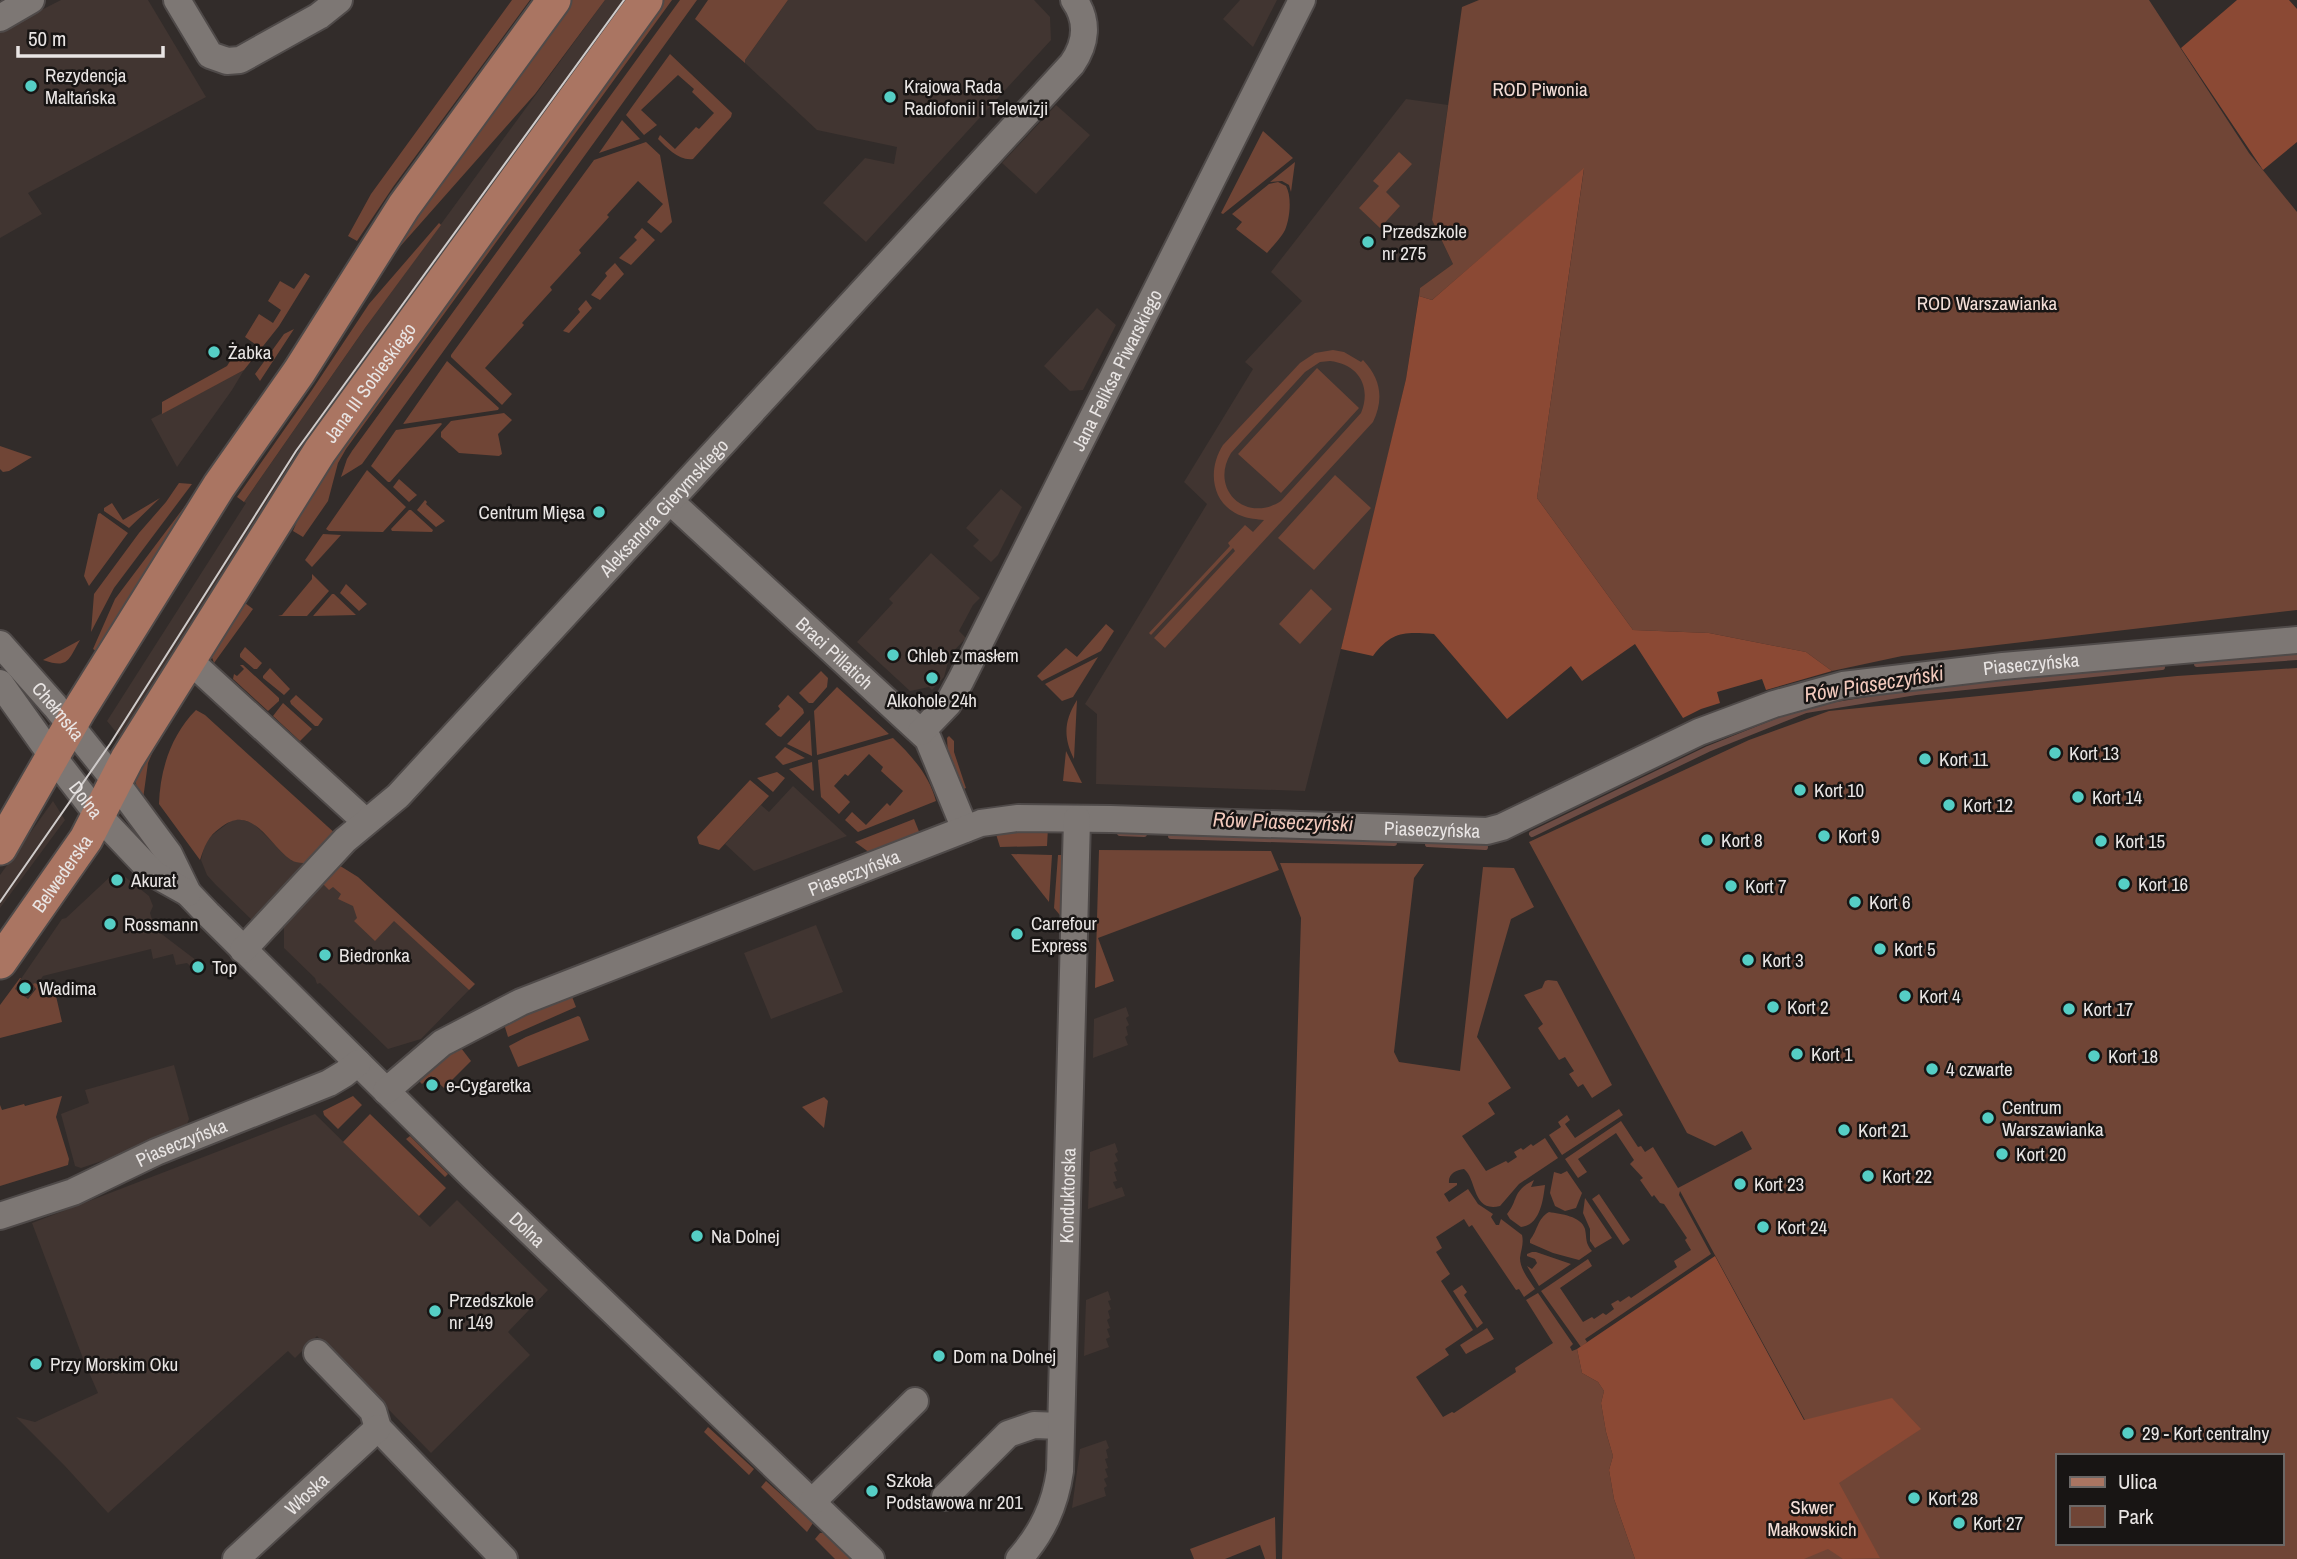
<svg xmlns="http://www.w3.org/2000/svg" width="2297" height="1559" viewBox="0 0 2297 1559" font-family="'Archivo Narrow',sans-serif">
	<rect width="100%" height="100%" fill="#322c2a"/>
	<path fill="#413531" d="M61,0H148L206,97L28,193L42,214L0,238V31Z
		M605,0H630L254,524L121,738L107,721L246,503L244,502L365,328Z
		M788,0H1034L1050,17L1051,40L866,242L823,203L865,158L894,164L897,147L817,130L745,63V60Z
		M1240,0H1277L1253,47L1223,19Z
		M1406,99L1448,105L1432,220L1453,264L1420,288L1406,379L1361,570L1305,791L1096,784L1097,714L1085,704L1207,504L1184,482L1253,369L1245,362L1302,301L1271,272Z
		M1056,105L1090,135L1036,194L1002,163Z
		M1097,308L1116,325L1083,390L1070,391L1044,366Z
		M244,370L232,390L177,467L151,419Z
		M1001,489L1022,507L998,555L991,562L973,546L979,540L966,528Z
		M931,553L980,598L973,605L959,631L966,638L950,655L944,677L932,690L929,687L910,691L857,642L893,603L889,599Z
		M793,786L847,836L754,871L725,844L761,805L769,812Z
		M53,801L65,820L0,908V875Z
		M232,820H243L253,823L292,861L313,862L256,924L215,884L207,875L201,860L205,843L211,836Z
		M336,866L469,990L421,1039L388,1049L320,983L317,984L315,978L284,948V921Z
		M119,872L149,896L153,906L150,913L155,929L205,967L199,974L187,963L176,965L173,954L153,959L151,949L43,976L28,999L14,989L62,919L66,918L112,875Z
		M816,925L843,992L771,1019L744,953Z
		M1126,1007L1129,1016L1126,1018L1129,1025L1126,1027L1128,1035L1125,1037L1128,1045L1093,1058L1094,1019Z
		M174,1065L189,1119L187,1124L120,1155L81,1168L75,1166L61,1114L89,1103L85,1090Z
		M315,1114L430,1227L457,1200L548,1290L508,1332L530,1355L431,1453L317,1336L295,1358L288,1351L108,1513L64,1465L16,1417L35,1422L98,1393L84,1361L32,1223Z
		M1115,1143L1118,1152L1115,1154L1118,1161L1114,1163L1117,1171L1114,1172L1117,1181L1113,1182L1116,1189L1122,1187L1125,1196L1088,1209L1090,1152Z
		M1108,1291L1111,1300L1108,1301L1111,1309L1108,1311L1110,1318L1107,1320L1110,1328L1107,1329L1110,1337L1106,1339L1109,1347L1084,1356L1086,1300Z
		M1106,1440L1109,1448L1106,1450L1108,1458L1105,1459L1108,1468L1105,1469L1108,1477L1104,1479L1107,1486L1104,1488L1106,1496L1072,1508L1080,1449Z"/>
	<path fill="#704536" fill-rule="evenodd" d="M512,0H530L393,187L357,241L348,236L371,194Z
		M568,0H605L535,94L397,250L391,247Z
		M661,0H672L346,449L338,463L328,501L303,537L293,531L308,495Z
		M680,0H697L362,464L341,477L347,459L352,451Z
		M708,0H788L745,60V63L695,19Z
		M1479,0H2149L2249,153L2297,212V610L1902,656L1832,671L1806,652L1709,633L1633,630L1537,498L1584,169L1432,300L1419,296L1420,288L1453,264L1432,220L1462,7Z
		M670,54L732,113L731,117L693,159C679,161 667,148 658,139L660,135L675,149L696,127L699,129L714,113L692,92L694,89L678,75L641,110L657,125L644,135L626,115Z
		M622,120L640,139L599,153Z
		M1263,131L1293,158L1223,214L1221,213Z
		M646,142L660,155L672,222L661,233L647,222L663,204L638,181L607,215L609,217L579,250L581,253L550,287L552,290L522,323L524,325L485,368L512,394L502,405L451,357V355L594,160Z
		M1399,152L1412,164L1386,192L1400,206L1380,228L1359,208L1379,186L1373,181Z
		M1295,162L1291,192L1289,185L1282,181L1270,182Z
		M1278,182L1286,186C1292,197 1290,218 1285,230C1281,238 1272,247 1267,253L1236,229L1242,222L1232,214L1269,184Z
		M439,223L441,225L365,328L244,502L237,497L312,390L369,304Z
		M642,228L655,240L631,265L619,258L637,240L634,237Z
		M615,263L624,274L600,300L591,295L607,276L605,273Z
		M305,273L310,276L279,326L244,370L162,414V402L227,366L237,350L252,359L259,347L245,337L259,314L273,323L281,310L268,301L280,281L294,289Z
		M586,300L592,308L569,333L563,331L580,312L578,309Z
		M294,329L260,381L255,374L284,334Z
		M1333,350L1344,352L1361,362L1363,360C1381,379 1384,399 1373,422L1165,648L1154,638L1235,551L1233,548L1151,635L1149,633L1230,546L1228,543L1245,525L1253,532L1264,520C1257,519 1249,519 1242,516C1211,505 1207,470 1223,445L1300,363L1315,353ZM1330,361C1358,364 1372,386 1361,413L1281,501C1246,524 1209,489 1231,453L1305,372L1320,362Z
		M447,361L499,408L498,410L403,424Z
		M1317,368L1359,408L1281,493L1238,454Z
		M504,413L512,420L498,434L502,454L499,456L459,453L441,437V432L451,421Z
		M441,423L442,424L390,482H388L371,466L396,430Z
		M0,446L32,457L9,471L3,472L0,469Z
		M367,470L406,507L383,532L329,531L326,529Z
		M1335,475L1371,508L1314,570L1278,538Z
		M399,479L417,495L409,502L393,487Z
		M179,483L192,484L114,588L91,632L94,594L139,533L166,502Z
		M200,486L100,654L93,649L115,599Z
		M160,498L129,528L104,511V508L112,503L123,520Z
		M425,500L427,502L426,504L445,521L436,527L417,510Z
		M409,510H411L433,530L432,532L392,531L391,529Z
		M100,513L128,533L89,586L84,576L98,514Z
		M323,534L341,535L312,567L305,560Z
		M312,574L329,591L307,616H278L282,615L312,579Z
		M346,584L367,604L359,611L340,593Z
		M1311,589L1332,609L1300,644L1279,624Z
		M332,594H334L356,615L313,616Z
		M245,603L253,609L214,663L210,652L223,630Z
		M1106,624L1114,631L1101,651L1042,681L1037,676L1066,648L1077,657Z
		M80,640C68,660 69,669 43,660Z
		M245,647L262,663L257,669H254L240,657V654Z
		M1098,657L1073,697L1062,701L1045,684Z
		M240,665H243L279,698V701L268,711L233,679L234,674L237,676L244,669Z
		M270,668L290,689L284,695L263,678V676Z
		M2297,668V1559H1764L1818,1444L1680,1191L1679,1195L1711,1254L1585,1339L1587,1342L1581,1347L1541,1291L1588,1259L1592,1266L1560,1288L1583,1322L1592,1317L1594,1319L1603,1313L1606,1315L1614,1309L1611,1304L1618,1300L1620,1302L1629,1296L1631,1298L1677,1267L1674,1261L1691,1250L1685,1240L1687,1238L1664,1204L1660,1203L1654,1195L1652,1197L1640,1180L1643,1178L1630,1164L1634,1160L1616,1133L1578,1159L1587,1172L1578,1178L1565,1159L1621,1121L1638,1147L1641,1146L1645,1152L1653,1147L1678,1188L1752,1149L1742,1131L1715,1146L1687,1133L1529,842L1749,740L1829,711L2177,676ZM2057,1456H2281V1543H2057Z
		M821,671L828,678L827,687L813,703H809L799,693Z
		M837,687L889,734L817,755L814,711Z
		M296,695L323,719L318,726H315L291,704L290,701Z
		M788,695L803,709L804,713L781,737L778,736L765,724L780,709L778,706Z
		M1077,700L1074,759C1063,737 1064,721 1077,700Z
		M283,703L312,729L300,741L273,716Z
		M196,710L205,715L338,836L313,862C306,863 298,864 291,860C268,844 252,802 220,828C208,836 204,847 200,860L159,804C160,770 171,735 196,710Z
		M810,720L812,756L787,744Z
		M949,736L954,741V752L966,788L961,790L948,755L947,738Z
		M893,738C912,756 929,775 936,801L858,832L845,820L852,812L866,825L887,803L890,806L903,791L881,771L883,767L869,754L848,776L845,774L834,786L850,802L839,814L821,797L818,760Z
		M156,739L157,742L148,763L143,799L137,791L135,776Z
		M785,747L805,758L783,765L775,757Z
		M1066,751L1082,783L1063,781Z
		M812,762L814,790L813,791L789,769Z
		M777,772L785,778L773,792L757,778Z
		M750,780L769,796L719,850L699,844L697,837Z
		M914,819L920,834L870,853L855,842Z
		M1048,828L1047,846L1000,847L995,831Z
		M1099,850L1271,851L1279,870L1098,938L1114,981L1095,988Z
		M1011,854L1052,855L1049,902Z
		M1058,855H1066L1064,920L1054,908Z
		M1280,863L1424,864L1414,878L1394,1052L1399,1062L1460,1071L1483,867L1514,868L1534,907L1511,919L1477,1037L1511,1088L1488,1103L1495,1114L1462,1136L1486,1171L1506,1161L1508,1163L1517,1157L1514,1152L1521,1148L1523,1150L1531,1144L1533,1146L1545,1138L1558,1158L1519,1184L1500,1206C1472,1213 1477,1179 1464,1169C1456,1170 1448,1174 1449,1183H1457V1185L1444,1194L1449,1202L1468,1189L1478,1204L1493,1214L1491,1217L1496,1225H1499L1501,1219L1522,1235C1524,1244 1521,1249 1520,1258C1520,1269 1529,1280 1535,1289L1524,1297L1519,1289L1516,1290L1472,1225L1469,1227L1464,1219L1436,1237L1442,1248L1436,1252L1450,1274L1441,1281L1473,1330L1445,1349L1449,1355L1416,1377L1443,1417L1452,1412L1454,1413L1516,1372L1515,1368L1553,1343L1526,1300L1538,1293L1573,1344L1570,1347L1572,1351L1577,1349L1582,1373L1598,1382L1604,1391L1601,1403L1606,1432L1613,1456L1609,1470L1614,1499L1635,1559H1282L1301,918Z
		M337,864L358,877L475,984L469,990L394,921L375,941L354,921L357,918L353,906L338,899L341,894L333,887L329,890L321,882Z
		M20,978H21L15,989L28,999L36,989L33,984L35,983L56,996L62,1022L0,1038V1005Z
		M1548,980L1557,981L1612,1085L1592,1098L1583,1084L1578,1087L1569,1074L1574,1071L1565,1057L1559,1060L1538,1028L1543,1024L1524,995L1542,988L1545,981Z
		M571,994L576,1007L508,1037L504,1024L506,1022Z
		M578,1016L580,1017L589,1040L518,1067L509,1046L526,1037Z
		M461,1048L471,1061L444,1088L431,1076L422,1084L418,1080L449,1051Z
		M62,1096L56,1117L69,1159L68,1165L0,1186V1105L2,1110L24,1104L25,1106Z
		M353,1096L362,1105L338,1129L324,1115L323,1111Z
		M824,1097L828,1101L824,1128L802,1107Z
		M1619,1109L1623,1115L1562,1155L1549,1135L1561,1127L1558,1122L1567,1115L1570,1120L1565,1124L1575,1138Z
		M370,1114L446,1188L419,1216L343,1142Z
		M410,1136L448,1174L445,1177L406,1139Z
		M1567,1171L1582,1193L1576,1208L1565,1211L1555,1206L1550,1193L1554,1172L1561,1174Z
		M1534,1180L1531,1187L1545,1185C1543,1201 1540,1225 1521,1227L1510,1219L1507,1214C1519,1200 1511,1192 1534,1180Z
		M1599,1194L1630,1240L1623,1245L1592,1199Z
		M1585,1198L1612,1238L1595,1248L1590,1241V1229L1583,1213Z
		M1549,1212C1561,1214 1581,1216 1585,1229C1587,1239 1585,1243 1592,1251L1579,1260L1553,1253L1530,1243V1240C1538,1230 1537,1219 1549,1212Z
		M1532,1252H1536L1571,1264L1539,1286L1527,1266L1532,1269L1537,1263L1535,1259L1527,1256V1254Z
		M1462,1285L1467,1292L1464,1295L1483,1323L1477,1328L1453,1291Z
		M1487,1328L1494,1339L1466,1354L1460,1345Z
		M708,1427L754,1469L749,1475L704,1432Z
		M766,1481L813,1523L807,1532L761,1487Z
		M1275,1517L1276,1559H1265L1260,1545L1225,1559H1194L1190,1549Z
		M820,1533H823L853,1559H835L815,1539Z"/>
	<path fill="#8b4934" d="M2237,0H2289L2297,9V142L2263,170L2181,48Z
		M1584,168L1537,498L1633,630L1709,633L1806,652L1832,671L1766,690L1762,679L1717,692L1720,703L1701,709L1683,718L1635,644L1582,681L1571,666L1507,719L1434,634C1404,632 1392,631 1373,656L1341,649L1406,379L1419,296L1432,300Z
		M1715,1256L1804,1420L1892,1398L1921,1429L1839,1483L1880,1558L1843,1559L1828,1549L1804,1559H1635L1614,1499L1609,1470L1613,1456L1606,1432L1601,1403L1604,1391L1598,1382L1582,1373L1577,1349Z"/>
	<g fill="none" stroke-linecap="round" stroke-linejoin="round">
		<path stroke="#6d4c44" stroke-width="6" d="M2197,664L2297,657
			M1120,833L1144,834
			M1532,834L1708,749L1806,710L1916,692L2162,667
			M1171,836L1394,843
			M1428,844L1485,847"/>
		<g stroke="#4f4a49" stroke-width="30">
			<g id="minor">
				<path d="M177,0L210,55L227,61L240,60L319,16L339,0"/>
				<path d="M0,18L31,0"/>
				<path id="s1" d="M670,501L928,739L965,829"/>
				<path id="s2" d="M0,644L55,706L115,781L169,854L188,893L208,914L473,1177L871,1559"/>
				<path d="M189,660L366,822"/>
				<path id="s3" d="M0,683L47,749L98,815L154,874L188,893"/>
				<path id="s4" d="M921,732L948,704L961,680L1302,0"/>
				<path id="s5" d="M243,950L345,840L398,796L1072,64C1086,44 1089,21 1074,0"/>
				<path id="s6" d="M386,1091L442,1043L521,1002L981,823L1018,818L1111,819L1487,831L1502,827L1699,732L1774,704L1843,685L2003,666L2297,640"/>
				<path id="s7" d="M0,1216L73,1192L156,1152L329,1083L344,1074L358,1063"/>
				<path d="M317,1353L373,1411L378,1428L504,1559"/>
				<path d="M945,1497L1008,1434L1034,1425L1061,1426"/>
				<path d="M812,1502L915,1401"/>
				<path id="s8" d="M236,1559L378,1428"/>
				<path id="s9" d="M1019,1559C1042,1533 1055,1506 1060,1471L1077,819"/>
			</g>
		</g>
		<g stroke="#4f4a49" stroke-width="37">
			<g id="major">
				<path d="M0,848L78,712L219,486L299,372L404,206L554,0"/>
				<path id="s10" d="M0,962L86,839L127,759L320,451L646,0"/>
			</g>
		</g>
		<use href="#minor" stroke="#7d7774" stroke-width="26"/>
		<use href="#major" stroke="#aa7562" stroke-width="33"/>
		<path stroke="#cfcbca" stroke-width="2" d="M0,902L110,744L296,451L624,0"/>
	</g>
	<g fill="#55cec5" stroke="#181514" stroke-width="2.5">
		<circle cx="31" cy="86" r="7"/>
		<circle cx="890" cy="97" r="7"/>
		<circle cx="1368" cy="242" r="7"/>
		<circle cx="214" cy="352" r="7"/>
		<circle cx="599" cy="512" r="7"/>
		<circle cx="893" cy="655" r="7"/>
		<circle cx="932" cy="678" r="7"/>
		<circle cx="2055" cy="753" r="7"/>
		<circle cx="1925" cy="759" r="7"/>
		<circle cx="1800" cy="790" r="7"/>
		<circle cx="2078" cy="797" r="7"/>
		<circle cx="1949" cy="805" r="7"/>
		<circle cx="1824" cy="836" r="7"/>
		<circle cx="1707" cy="840" r="7"/>
		<circle cx="2101" cy="841" r="7"/>
		<circle cx="117" cy="880" r="7"/>
		<circle cx="2124" cy="884" r="7"/>
		<circle cx="1731" cy="886" r="7"/>
		<circle cx="1855" cy="902" r="7"/>
		<circle cx="110" cy="924" r="7"/>
		<circle cx="1017" cy="934" r="7"/>
		<circle cx="1880" cy="949" r="7"/>
		<circle cx="325" cy="955" r="7"/>
		<circle cx="1748" cy="960" r="7"/>
		<circle cx="198" cy="967" r="7"/>
		<circle cx="25" cy="988" r="7"/>
		<circle cx="1905" cy="996" r="7"/>
		<circle cx="1773" cy="1007" r="7"/>
		<circle cx="2069" cy="1009" r="7"/>
		<circle cx="1797" cy="1054" r="7"/>
		<circle cx="2094" cy="1056" r="7"/>
		<circle cx="1932" cy="1069" r="7"/>
		<circle cx="432" cy="1085" r="7"/>
		<circle cx="1988" cy="1118" r="7"/>
		<circle cx="1844" cy="1130" r="7"/>
		<circle cx="2002" cy="1154" r="7"/>
		<circle cx="1868" cy="1176" r="7"/>
		<circle cx="1740" cy="1184" r="7"/>
		<circle cx="1763" cy="1227" r="7"/>
		<circle cx="697" cy="1236" r="7"/>
		<circle cx="435" cy="1311" r="7"/>
		<circle cx="939" cy="1356" r="7"/>
		<circle cx="36" cy="1364" r="7"/>
		<circle cx="2128" cy="1433" r="7"/>
		<circle cx="872" cy="1491" r="7"/>
		<circle cx="1914" cy="1498" r="7"/>
		<circle cx="1959" cy="1523" r="7"/>
	</g>
	<g text-anchor="middle" stroke-width="5" stroke-linejoin="round" paint-order="stroke">
		<g font-size="19" fill="#e9e5e4" stroke="#181514" text-anchor="start">
			<text x="45" y="82">Rezydencja<tspan x="45" dy="22">Maltańska</tspan></text>
			<text x="904" y="93">Krajowa Rada<tspan x="904" dy="22">Radiofonii i Telewizji</tspan></text>
			<text x="1382" y="238">Przedszkole<tspan x="1382" dy="22">nr 275</tspan></text>
			<text x="228" y="359">Żabka</text>
			<text x="585" y="519" text-anchor="end">Centrum Mięsa</text>
			<text x="907" y="662">Chleb z masłem</text>
			<text x="932" y="707" text-anchor="middle">Alkohole 24h</text>
			<text x="2069" y="760">Kort 13</text>
			<text x="1939" y="766">Kort 11</text>
			<text x="1814" y="797">Kort 10</text>
			<text x="2092" y="804">Kort 14</text>
			<text x="1963" y="812">Kort 12</text>
			<text x="1838" y="843">Kort 9</text>
			<text x="1721" y="847">Kort 8</text>
			<text x="2115" y="848">Kort 15</text>
			<text x="131" y="887">Akurat</text>
			<text x="2138" y="891">Kort 16</text>
			<text x="1745" y="893">Kort 7</text>
			<text x="1869" y="909">Kort 6</text>
			<text x="1031" y="930">Carrefour<tspan x="1031" dy="22">Express</tspan></text>
			<text x="124" y="931">Rossmann</text>
			<text x="1894" y="956">Kort 5</text>
			<text x="339" y="962">Biedronka</text>
			<text x="1762" y="967">Kort 3</text>
			<text x="212" y="974">Top</text>
			<text x="39" y="995">Wadima</text>
			<text x="1919" y="1003">Kort 4</text>
			<text x="1787" y="1014">Kort 2</text>
			<text x="2083" y="1016">Kort 17</text>
			<text x="1811" y="1061">Kort 1</text>
			<text x="2108" y="1063">Kort 18</text>
			<text x="1946" y="1076">4 czwarte</text>
			<text x="446" y="1092">e-Cygaretka</text>
			<text x="2002" y="1114">Centrum<tspan x="2002" dy="22">Warszawianka</tspan></text>
			<text x="1858" y="1137">Kort 21</text>
			<text x="2016" y="1161">Kort 20</text>
			<text x="1882" y="1183">Kort 22</text>
			<text x="1754" y="1191">Kort 23</text>
			<text x="1777" y="1234">Kort 24</text>
			<text x="711" y="1243">Na Dolnej</text>
			<text x="449" y="1307">Przedszkole<tspan x="449" dy="22">nr 149</tspan></text>
			<text x="953" y="1363">Dom na Dolnej</text>
			<text x="50" y="1371">Przy Morskim Oku</text>
			<text x="2142" y="1440">29 - Kort centralny</text>
			<text x="886" y="1487">Szkoła<tspan x="886" dy="22">Podstawowa nr 201</tspan></text>
			<text x="1928" y="1505">Kort 28</text>
			<text x="1973" y="1530">Kort 27</text>
		</g>
		<g font-size="19" fill="#f4dfd8" stroke="#181514">
			<text x="1540" y="96">ROD Piwonia</text>
			<text x="1987" y="310">ROD Warszawianka</text>
			<text x="1812" y="1514">Skwer<tspan x="1812" dy="22">Małkowskich</tspan></text>
		</g>
		<g font-size="19" fill="#e9e5e4" stroke="#181514">
			<text dy="7" stroke="none"><textPath href="#s4" startOffset="413">Jana Feliksa Piwarskiego</textPath></text>
			<text dy="7" stroke="none"><textPath href="#s10" startOffset="688">Jana III Sobieskiego</textPath></text>
			<text dy="7" stroke="none"><textPath href="#s5" startOffset="611">Aleksandra Gierymskiego</textPath></text>
			<text dy="7" stroke="none"><textPath href="#s1" startOffset="224">Braci Pillatich</textPath></text>
			<text dy="7" stroke="none"><textPath href="#s6" startOffset="1738">Piaseczyńska</textPath></text>
			<text dy="7" stroke="none"><textPath href="#s2" startOffset="89">Chełmska</textPath></text>
			<text dy="7" stroke="none"><textPath href="#s3" startOffset="145">Dolna</textPath></text>
			<text dy="7" stroke="none"><textPath href="#s6" startOffset="1108">Piaseczyńska</textPath></text>
			<text dy="7" stroke="none"><textPath href="#s10" startOffset="108">Belwederska</textPath></text>
			<text dy="7" stroke="none"><textPath href="#s6" startOffset="520">Piaseczyńska</textPath></text>
			<text dy="7" stroke="none"><textPath href="#s7" startOffset="196">Piaseczyńska</textPath></text>
			<text dy="7" stroke="none"><textPath href="#s9" startOffset="374">Konduktorska</textPath></text>
			<text dy="7" stroke="none"><textPath href="#s2" startOffset="791">Dolna</textPath></text>
			<text dy="7" stroke="none"><textPath href="#s8" startOffset="96">Włoska</textPath></text>
		</g>
		<g font-size="21" font-style="italic" fill="#f2c9bc" stroke="#181514">
			<text transform="translate(1874 684) rotate(-9)" y="7">Rów Piaseczyński</text>
			<text transform="translate(1283 822) rotate(2)" y="7">Rów Piaseczyński</text>
		</g>
	</g>
	<rect x="2056" y="1454" width="228" height="91" fill="#181514" stroke="#6c6867" stroke-width="2"/>
	<rect x="2070" y="1477" width="35" height="10" fill="#aa7562" stroke="#6c6867" stroke-width="2"/>
	<text x="2118" y="1489" font-size="21" fill="#e9e5e4">Ulica</text>
	<rect x="2070" y="1506" width="35" height="21" fill="#704536" stroke="#6c6867" stroke-width="2"/>
	<text x="2118" y="1524" font-size="21" fill="#e9e5e4">Park</text>
	<path d="M18 46v10h145v-10" fill="none" stroke="#e9e5e4" stroke-width="3.5"/>
	<text x="28" y="46" font-size="21" fill="#e9e5e4" stroke="#181514" stroke-width="5" paint-order="stroke">50 m</text>
</svg>
